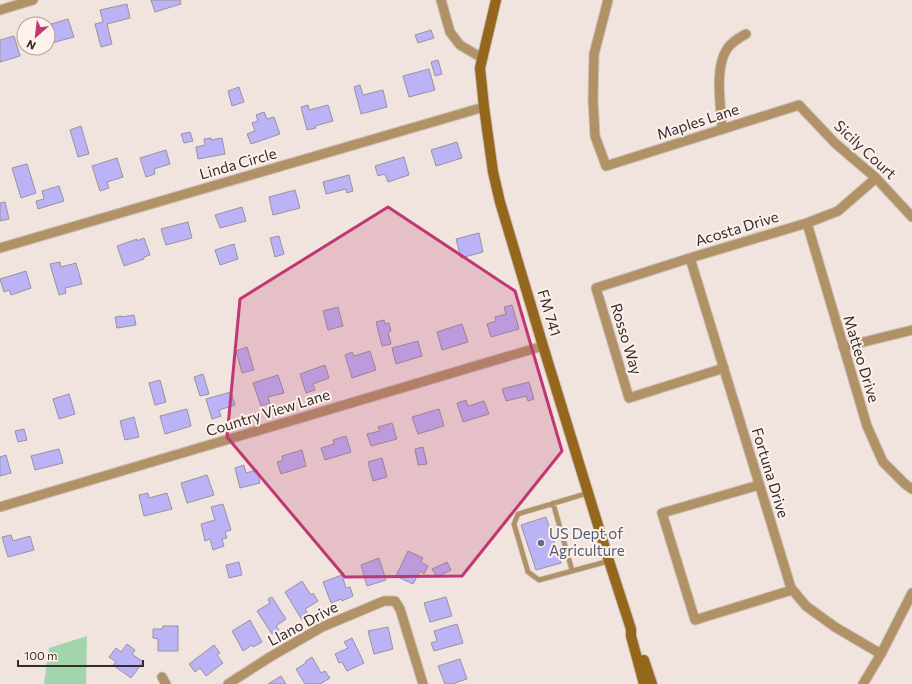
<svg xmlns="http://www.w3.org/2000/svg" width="912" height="684" viewBox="0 0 912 684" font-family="Commissioner,sans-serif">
	<rect width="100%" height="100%" fill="#f1e3dd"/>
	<path fill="#a2d5ab" d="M87,636L86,684H44L49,648Z"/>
	<path fill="#bcb3f6" stroke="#9694a0" d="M151,0H180L181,4L155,12Z
		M127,4L130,18L107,24L112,44L101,47L95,24L103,22L100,10Z
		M68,19L74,37L48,44V25Z
		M431,30L434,38L418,43L415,35Z
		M14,36L20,56L0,62V40Z
		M438,60L442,74L435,76L431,62Z
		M429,69L435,90L409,97L403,76Z
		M360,85L363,95L383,90L387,107L361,114L354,87Z
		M239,87L244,102L232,106L228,91Z
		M308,105L309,110L328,105L333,121L315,126L316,128L307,130L301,107Z
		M264,112L267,119L274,117L280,134L251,144L247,134L255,131L252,123L258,121L256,115Z
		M81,126L89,154L78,157L70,130Z
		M190,132L193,141L184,143L181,134Z
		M211,138V140L222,138L225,154L198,159L196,147L205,145L204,139Z
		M457,142L462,158L436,166L431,150Z
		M166,150L170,164L154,169L155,174L146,177L140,158Z
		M404,157L409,175L388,182L385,174L378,176L375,166Z
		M117,158L123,177L107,182L109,188L100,191L92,166Z
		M27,164L36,193L21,198L12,168Z
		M349,175L353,191L347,193L346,189L326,194L323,182Z
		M59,186L64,201L38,209L36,201L44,199L42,191Z
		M295,190L300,208L273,215L269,197Z
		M5,202L9,219L0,221V203Z
		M242,207L246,221L220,228L215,215Z
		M188,222L192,238L166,245L161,229Z
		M479,233L483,252L461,258L456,239Z
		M279,236L284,254L275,257L270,238Z
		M144,238L150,255L144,257V259L124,266L117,246L137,239V241Z
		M234,244L238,259L220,265L215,250Z
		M60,262L61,267L76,263L82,284L65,288L66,293L59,295L50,264Z
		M26,271L31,288L11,295L9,290L4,292L0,279Z
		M512,305L519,329L491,337L487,324L496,321L495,317L506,314L504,307Z
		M338,307L343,326L328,330L323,311Z
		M134,315L136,325L117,328L115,317L121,316V317Z
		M384,320L385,324L389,323L391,331L388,332L391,344L382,346L376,322Z
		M462,324L468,342L442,350L437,332Z
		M418,341L422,356L396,364L392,348Z
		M247,347L254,370L242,373L236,351Z
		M370,351L376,370L352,378L345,355L352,352L354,356Z
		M325,365L329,378L313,384L315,390L306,393L300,374Z
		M203,374L209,394L200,396L194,377Z
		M278,375L284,393L268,397L270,403L261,406L253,383Z
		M160,380L166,402L155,405L149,383Z
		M529,382L534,399L528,401L526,396L506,401L502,389Z
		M231,392L235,405L219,410L221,416L212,419L206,399Z
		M69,394L75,414L59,419L53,399Z
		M466,400L468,406L484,401L489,414L463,422L457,403Z
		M187,409L191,426L165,434L160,416Z
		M439,409L444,426L418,434L412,417Z
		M134,417L139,437L125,440L120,421Z
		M392,423L397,439L371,446L367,434L380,431L378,427Z
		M24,429L27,440L18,442L15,431Z
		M346,436L351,452L325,460L321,448L334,444L333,440Z
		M423,447L427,464L418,465L415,449Z
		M59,449L63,463L35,470L31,456Z
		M302,450L306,466L281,474L277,462L283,460L282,456Z
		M6,455L11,473L0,476V457Z
		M382,458L387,477L373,481L368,462Z
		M244,465L246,473L257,470L260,483L240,488L235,468Z
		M207,475L214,495L187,503L181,483Z
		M148,493L149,498L167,493L172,509L144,516L139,495Z
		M223,504L231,530L225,532L227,538L222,539L224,546L213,550L210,539L205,541L201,524L215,520L211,507Z
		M546,517L561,563L536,570L521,525Z
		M11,535L13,541L30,536L34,550L8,557L2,537Z
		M408,551L423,558L421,562L428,566L424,574L420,571L413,584L396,576Z
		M379,558L386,580L367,586L361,565Z
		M239,562L242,575L229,578L226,565Z
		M447,562L451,570L437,577L432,569Z
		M342,575L346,588L350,587L353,596L342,601L341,599L331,603L323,582Z
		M302,581L311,595L313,593L318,601L305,609L309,616L302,620L285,592Z
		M272,597L286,619L276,626L279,630L272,634L257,611L270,603L268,599Z
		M446,597L452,616L430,622L424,603Z
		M250,620L262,642L253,647L252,645L243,651L232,631Z
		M457,624L463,643L434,651L431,643L437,641L434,631Z
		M163,626H178V651H158V639L153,638V629H162Z
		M388,627L393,649L374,654L368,631Z
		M352,638L364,663L347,671L342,662L339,663L335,654L348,648L344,642Z
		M127,644L135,650L132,654L143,662L131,678L113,665L116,662L109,657L116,648L121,652Z
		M214,645L220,653L217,655L223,663L206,676L200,668L195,672L189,664Z
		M312,657L321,673L325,671L330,678L320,684H305L296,669L306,663L305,662Z
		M460,659L467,679L452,684H445L438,666Z
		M281,676L286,684H268Z"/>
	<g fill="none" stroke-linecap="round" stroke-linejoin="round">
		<g stroke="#cbbfb9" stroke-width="6">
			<path id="service" d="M588,493L518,514L514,524L528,572L539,580L609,561
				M553,503L572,570"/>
		</g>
		<g stroke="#cbbfb9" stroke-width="11">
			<path id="minor" d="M441,0L450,32L460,45L482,58
				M608,0L594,54L593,99L595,136L606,166L799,105L835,143L876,178L912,217
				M0,10L33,0
				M722,129C721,107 714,68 727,49C731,42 739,38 746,34
				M807,223L867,426L883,462L905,484L912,489
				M0,248L484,107
				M690,258L791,588L806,606L835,627L881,654
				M843,347L912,330
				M724,368L629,398L596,288L690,258L807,223L838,211L876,178
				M759,485L662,513L695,620L792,590
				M0,507L543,346
				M162,677L166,684
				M228,684L270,657L322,627L384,601H395L400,609L423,684
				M863,684L881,654L912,593"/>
		</g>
		<g stroke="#cbbfb9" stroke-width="12">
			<path id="secondary" d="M496,0L480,68L484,107L493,172L500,202L543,346L609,561L631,629V636L644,684
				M644,660L652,684"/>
		</g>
		<use href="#service" stroke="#b19166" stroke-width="4.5"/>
		<use href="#minor" stroke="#b19166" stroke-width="9"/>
		<use href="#secondary" stroke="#95671c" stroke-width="10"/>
	</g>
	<path fill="#c03774" fill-opacity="0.2" stroke="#c03774" stroke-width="3" stroke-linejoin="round" d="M388,207L515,291L562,451L462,576L345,577L227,437L240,299Z"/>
	<circle fill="#5c6f8a" stroke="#fef0ea" stroke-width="1.5" cx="541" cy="543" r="4"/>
	<g text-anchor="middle" stroke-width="4" stroke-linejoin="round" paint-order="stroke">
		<g font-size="15" fill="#332d2b" stroke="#fef0ea">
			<text transform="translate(698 122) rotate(-18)" y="5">Maples Lane</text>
			<text transform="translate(865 150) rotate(43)" y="5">Sicily Court</text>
			<text transform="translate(238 164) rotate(-16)" y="5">Linda Circle</text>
			<text transform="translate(737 229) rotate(-17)" y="5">Acosta Drive</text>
			<text transform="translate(549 313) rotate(73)" y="5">FM 741</text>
			<text transform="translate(626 339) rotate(73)" y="5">Rosso Way</text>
			<text transform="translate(861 359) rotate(73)" y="5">Matteo Drive</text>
			<text transform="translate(268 413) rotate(-17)" y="5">Country View Lane</text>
			<text transform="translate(770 473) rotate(73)" y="5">Fortuna Drive</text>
			<text transform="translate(303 624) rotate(-28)" y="5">Llano Drive</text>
		</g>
		<g font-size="15" fill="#4e5e75" stroke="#fef0ea" text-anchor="start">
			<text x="549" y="539">US Dept of<tspan x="549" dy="17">Agriculture</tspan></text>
		</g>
	</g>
	<g transform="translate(36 36) rotate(208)"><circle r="19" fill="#fef0ea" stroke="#ada29e"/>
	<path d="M0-3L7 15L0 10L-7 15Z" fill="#c03774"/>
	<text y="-6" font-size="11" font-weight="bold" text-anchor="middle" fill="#332d2b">N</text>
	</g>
	<path d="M18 660v6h125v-6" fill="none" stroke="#332d2b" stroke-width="2"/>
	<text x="24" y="660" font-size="12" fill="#332d2b" stroke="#fef0ea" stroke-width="3" paint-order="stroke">100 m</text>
</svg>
